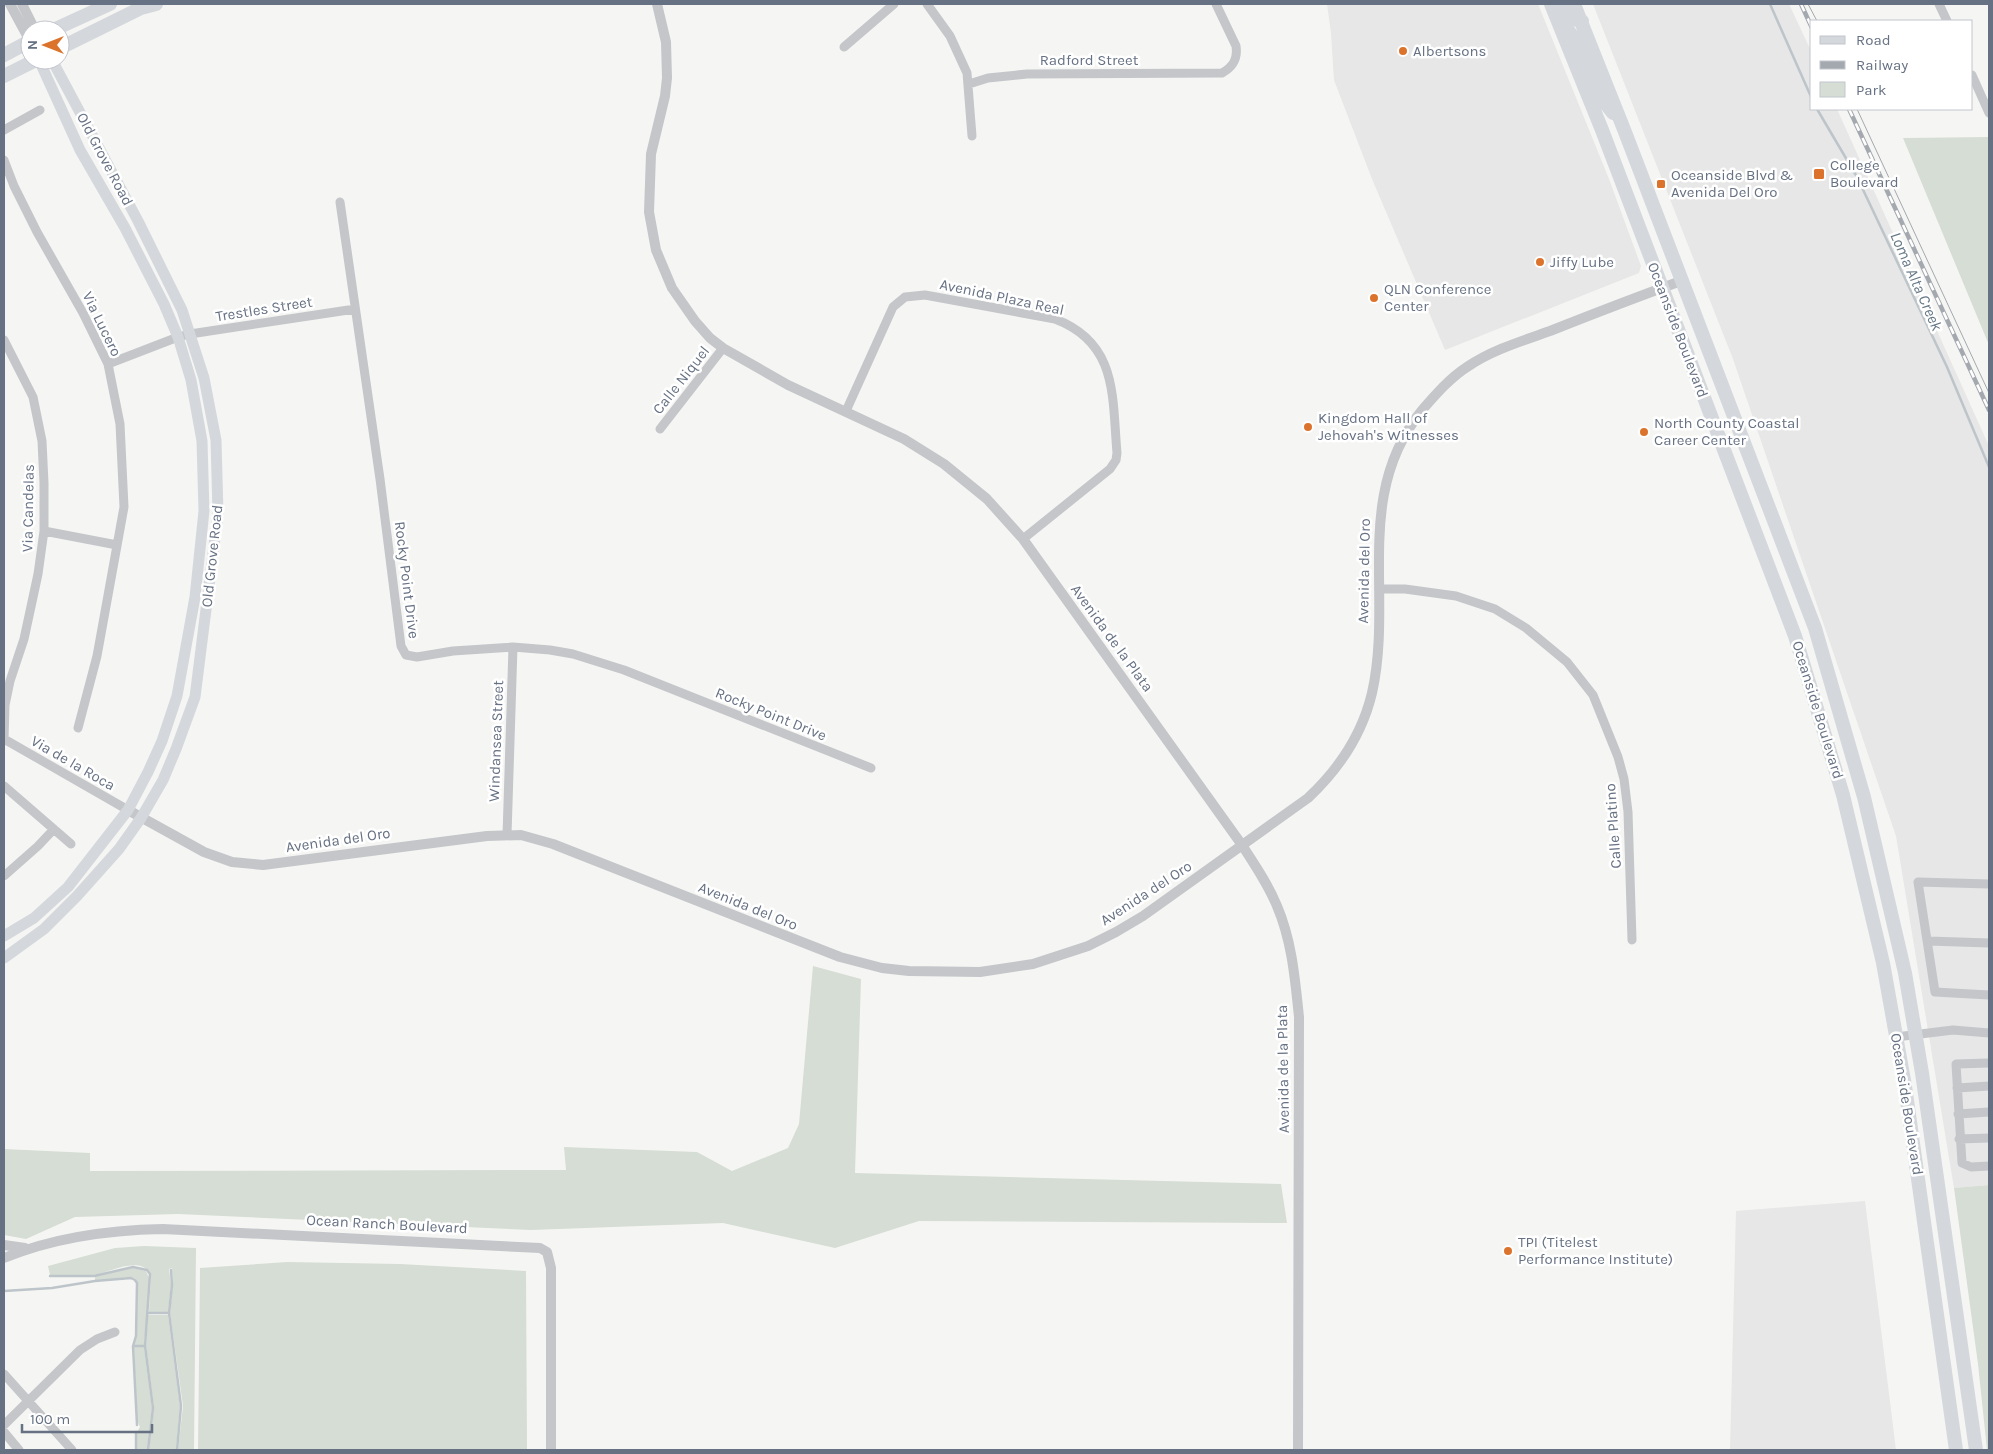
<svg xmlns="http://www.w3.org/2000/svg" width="1993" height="1454" viewBox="0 0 1993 1454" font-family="Karla,sans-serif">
	<rect width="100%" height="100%" fill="#f5f6f3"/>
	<path fill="#e6e7e6" d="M1327,4H1538L1609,179L1641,266L1639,273L1445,350L1372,179L1334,80L1331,33Z
		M1593,4H1789L1812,53V109H1837L1989,446V1185L1954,1188L1896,836L1733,359Z
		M1865,1201L1896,1450H1730L1736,1211Z"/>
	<path fill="#d6ddd4" d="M1989,137V345L1903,138Z
		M813,966L861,979L855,1173L1281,1184L1287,1223L919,1221L835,1248L723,1223L531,1230L178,1214L75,1217L26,1239L4,1235V1149L90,1153V1171L566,1170L564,1147L697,1152L732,1171L788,1148L799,1124Z
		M1989,1185V1450H1987L1978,1364L1954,1188Z
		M144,1246L196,1248L194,1450H178L183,1406L170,1313L173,1284L172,1268L169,1269L171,1285L168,1312H149L151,1274C139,1255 110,1273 93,1275C79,1276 64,1275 50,1275L48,1266L115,1248Z
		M287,1262L400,1264L526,1271L527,1450H198L200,1268Z
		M133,1268L146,1271L150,1280L144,1345H133L137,1336V1284L136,1279L131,1277L95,1281V1276Z
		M148,1315H168L180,1406L176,1450H149L154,1408L146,1346Z
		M134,1347H144L152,1408L147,1450H136L137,1432L140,1427L137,1420Z"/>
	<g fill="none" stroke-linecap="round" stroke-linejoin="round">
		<path stroke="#bdc5ca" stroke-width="2.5" d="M1770,4L1812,99
			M1817,109L1857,177L1947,367L1989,467
			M171,1270L172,1285L169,1313L181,1406L177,1450
			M50,1276H94L133,1267L147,1270L150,1274L145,1346L153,1408L148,1450
			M4,1291L52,1288L95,1281L131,1278L135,1280L137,1283L136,1336L133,1346L137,1425
			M148,1313H169
			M133,1346H145
			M136,1450V1432"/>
		<path stroke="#c4c6ca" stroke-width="9" d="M927,4L950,36L967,73L972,136
			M1939,4L1947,21
			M844,47L894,4
			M1972,75L1989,113
			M969,84L988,78L1027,74L1222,73C1233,67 1238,59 1236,46L1216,4
			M4,130L40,110
			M4,160L14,186L37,232L83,313L108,364L120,424L124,507L97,656L78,728
			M340,202L380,479L401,646L406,655L417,657L453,651L513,647L550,650L573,654L624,670L871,768
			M4,340L33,397L42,441L44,483V531L38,574L24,639L10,681L5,705L4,741
			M108,364L178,337L190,334L355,309
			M846,411L893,307L905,297L925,295L1055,319C1118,343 1112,396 1117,453L1116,460L1110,469L1023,539
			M660,429L723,348
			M44,531L117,545
			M1379,589H1405L1456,596L1495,609L1526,628L1567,662L1593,695L1618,757L1624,779L1628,812L1632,940
			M4,739L128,810
			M4,786L71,844
			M507,835L513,647
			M4,876L38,846L54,829
			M1989,884L1918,882L1935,992L1989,995
			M1928,941L1989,943
			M1896,1037L1953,1030L1989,1033
			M1989,1063L1956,1064L1962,1163L1971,1167L1989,1166
			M1957,1088L1989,1086
			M1958,1114L1989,1112
			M1959,1139L1989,1138
			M4,1374L72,1450
			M4,1425L80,1350L97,1339L115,1332
			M4,1432L19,1450"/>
		<path stroke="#c4c6ca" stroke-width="10" d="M10,4L30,41
			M22,4L35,30
			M657,4L666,42L667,78L665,96L651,154L649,212L656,250L672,288L695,321L710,338L723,348L788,385L904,439L944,464L987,499L1023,539L1242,845C1255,865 1268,884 1277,906C1292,941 1295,979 1299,1017L1298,1450
			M128,810L204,852L232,862L263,865L487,836L521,835L553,844L840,957L882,968L909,971L980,972L1033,964L1088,946L1116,932L1143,916L1308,798C1339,769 1362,735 1372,693C1394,595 1352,495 1423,409C1436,394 1450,378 1467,367C1492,350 1522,341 1550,331C1593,314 1637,297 1681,281
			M4,1245L25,1248
			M4,1258C55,1237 108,1230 163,1229L540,1248L547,1252L551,1268V1450"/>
		<path stroke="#d4d8dc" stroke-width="11" d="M4,936L34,918L68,887L128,810L148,772L162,741L177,696L195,597L204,511L202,441L191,380L178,337L164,304L125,228L80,150L39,60
			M4,958L44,929L77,896L119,849L141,818L163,780L176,749L195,697L218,514L216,440L204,378L182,310L138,221L52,60"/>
		<path stroke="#d4d8dc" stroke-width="14" d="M1551,4L1602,130L1795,636L1843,795L1883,963L1905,1086L1956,1450
			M1562,4L1568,18L1582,21
			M1574,4L1625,132L1815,628L1864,797L1905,973L1922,1073L1976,1450
			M1567,29L1579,45L1599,95L1613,113
			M53,30L110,4
			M60,48L141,8L156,4
			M4,55L30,41
			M4,76L36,60"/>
		<path stroke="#a4a8af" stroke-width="1" d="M1808,4L1817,21
			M1857,109L1989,393"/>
		<g stroke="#a4a8af" stroke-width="4.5">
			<path id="rail" d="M1801,4L1812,28
				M1849,109L1989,410"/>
		</g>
		<use href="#rail" stroke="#fff" stroke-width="2.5" stroke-dasharray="8" stroke-linecap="butt"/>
	</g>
	<g fill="#dc732d" stroke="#fff" stroke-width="2">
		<circle cx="1403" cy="51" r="5"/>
		<rect x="1813" y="168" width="12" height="12" rx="2.5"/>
		<rect x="1656" y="179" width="10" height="10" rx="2.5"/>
		<circle cx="1540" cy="262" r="5"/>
		<circle cx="1374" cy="298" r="5"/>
		<circle cx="1308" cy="427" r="5"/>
		<circle cx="1644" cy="432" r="5"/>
		<circle cx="1508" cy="1251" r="5"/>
	</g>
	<g text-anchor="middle" stroke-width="5" stroke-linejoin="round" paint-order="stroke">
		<g font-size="15" fill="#667183" stroke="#fff" text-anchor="start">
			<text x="1413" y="56">Albertsons</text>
			<text x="1830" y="170">College<tspan x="1830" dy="17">Boulevard</tspan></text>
			<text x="1671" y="180">Oceanside Blvd &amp;<tspan x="1671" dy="17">Avenida Del Oro</tspan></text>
			<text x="1550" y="267">Jiffy Lube</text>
			<text x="1384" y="294">QLN Conference<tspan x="1384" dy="17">Center</tspan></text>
			<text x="1318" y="423">Kingdom Hall of<tspan x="1318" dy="17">Jehovah's Witnesses</tspan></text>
			<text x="1654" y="428">North County Coastal<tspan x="1654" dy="17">Career Center</tspan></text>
			<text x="1518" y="1247">TPI (Titelest<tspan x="1518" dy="17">Performance Institute)</tspan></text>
		</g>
		<g font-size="15" fill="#667183" stroke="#fff">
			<text x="1089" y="65">Radford Street</text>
			<text transform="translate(105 159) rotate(62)" y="5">Old Grove Road</text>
			<text transform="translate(1002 297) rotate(12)" y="5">Avenida Plaza Real</text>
			<text transform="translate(264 309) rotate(-9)" y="5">Trestles Street</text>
			<text transform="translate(102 324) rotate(64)" y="5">Via Lucero</text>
			<text transform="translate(1678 330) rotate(69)" y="5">Oceanside Boulevard</text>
			<text transform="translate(681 380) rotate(-52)" y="5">Calle Niquel</text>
			<text transform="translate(28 508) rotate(-89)" y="5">Via Candelas</text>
			<text transform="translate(212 556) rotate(-84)" y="5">Old Grove Road</text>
			<text transform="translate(1364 571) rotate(-89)" y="5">Avenida del Oro</text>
			<text transform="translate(407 580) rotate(83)" y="5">Rocky Point Drive</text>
			<text transform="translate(1112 638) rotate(54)" y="5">Avenida de la Plata</text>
			<text transform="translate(1818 710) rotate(73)" y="5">Oceanside Boulevard</text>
			<text transform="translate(771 714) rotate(22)" y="5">Rocky Point Drive</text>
			<text transform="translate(496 741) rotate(-88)" y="5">Windansea Street</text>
			<text transform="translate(73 763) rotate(30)" y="5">Via de la Roca</text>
			<text transform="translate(1613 826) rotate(-94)" y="5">Calle Platino</text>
			<text transform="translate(338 840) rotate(-8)" y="5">Avenida del Oro</text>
			<text transform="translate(1146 893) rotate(-33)" y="5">Avenida del Oro</text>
			<text transform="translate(748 906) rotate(22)" y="5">Avenida del Oro</text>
			<text transform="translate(1283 1069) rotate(-91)" y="5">Avenida de la Plata</text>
			<text transform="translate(1907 1104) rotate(81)" y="5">Oceanside Boulevard</text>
			<text transform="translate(387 1224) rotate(3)" y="5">Ocean Ranch Boulevard</text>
		</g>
		<g font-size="16" font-style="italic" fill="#677986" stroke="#fff">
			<text transform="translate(1917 281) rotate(66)" y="6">Loma Alta Creek</text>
		</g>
	</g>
	<rect width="1993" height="1454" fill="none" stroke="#667183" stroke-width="10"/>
	<rect x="1810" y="20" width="162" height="90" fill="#ffffff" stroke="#c2c6cd"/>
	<rect x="1820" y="36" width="25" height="8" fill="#d4d8dc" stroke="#c2c6cd"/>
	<text x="1856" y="45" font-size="15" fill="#667183">Road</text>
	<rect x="1820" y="61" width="25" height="8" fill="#a4a8af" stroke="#c2c6cd"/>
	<text x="1856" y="70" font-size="15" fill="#667183">Railway</text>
	<rect x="1820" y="82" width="25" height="15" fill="#d6ddd4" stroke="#c2c6cd"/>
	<text x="1856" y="95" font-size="15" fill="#667183">Park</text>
	<g transform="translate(45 45) rotate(270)"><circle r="24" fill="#ffffff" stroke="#c2c6cd"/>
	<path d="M0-4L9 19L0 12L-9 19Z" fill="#dc732d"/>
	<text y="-8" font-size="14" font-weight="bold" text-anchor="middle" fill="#667183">N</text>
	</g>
	<path d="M22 1424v8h130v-8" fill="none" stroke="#667183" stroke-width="2.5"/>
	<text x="30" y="1424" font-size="15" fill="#667183" stroke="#ffffff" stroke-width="4" paint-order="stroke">100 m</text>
</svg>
